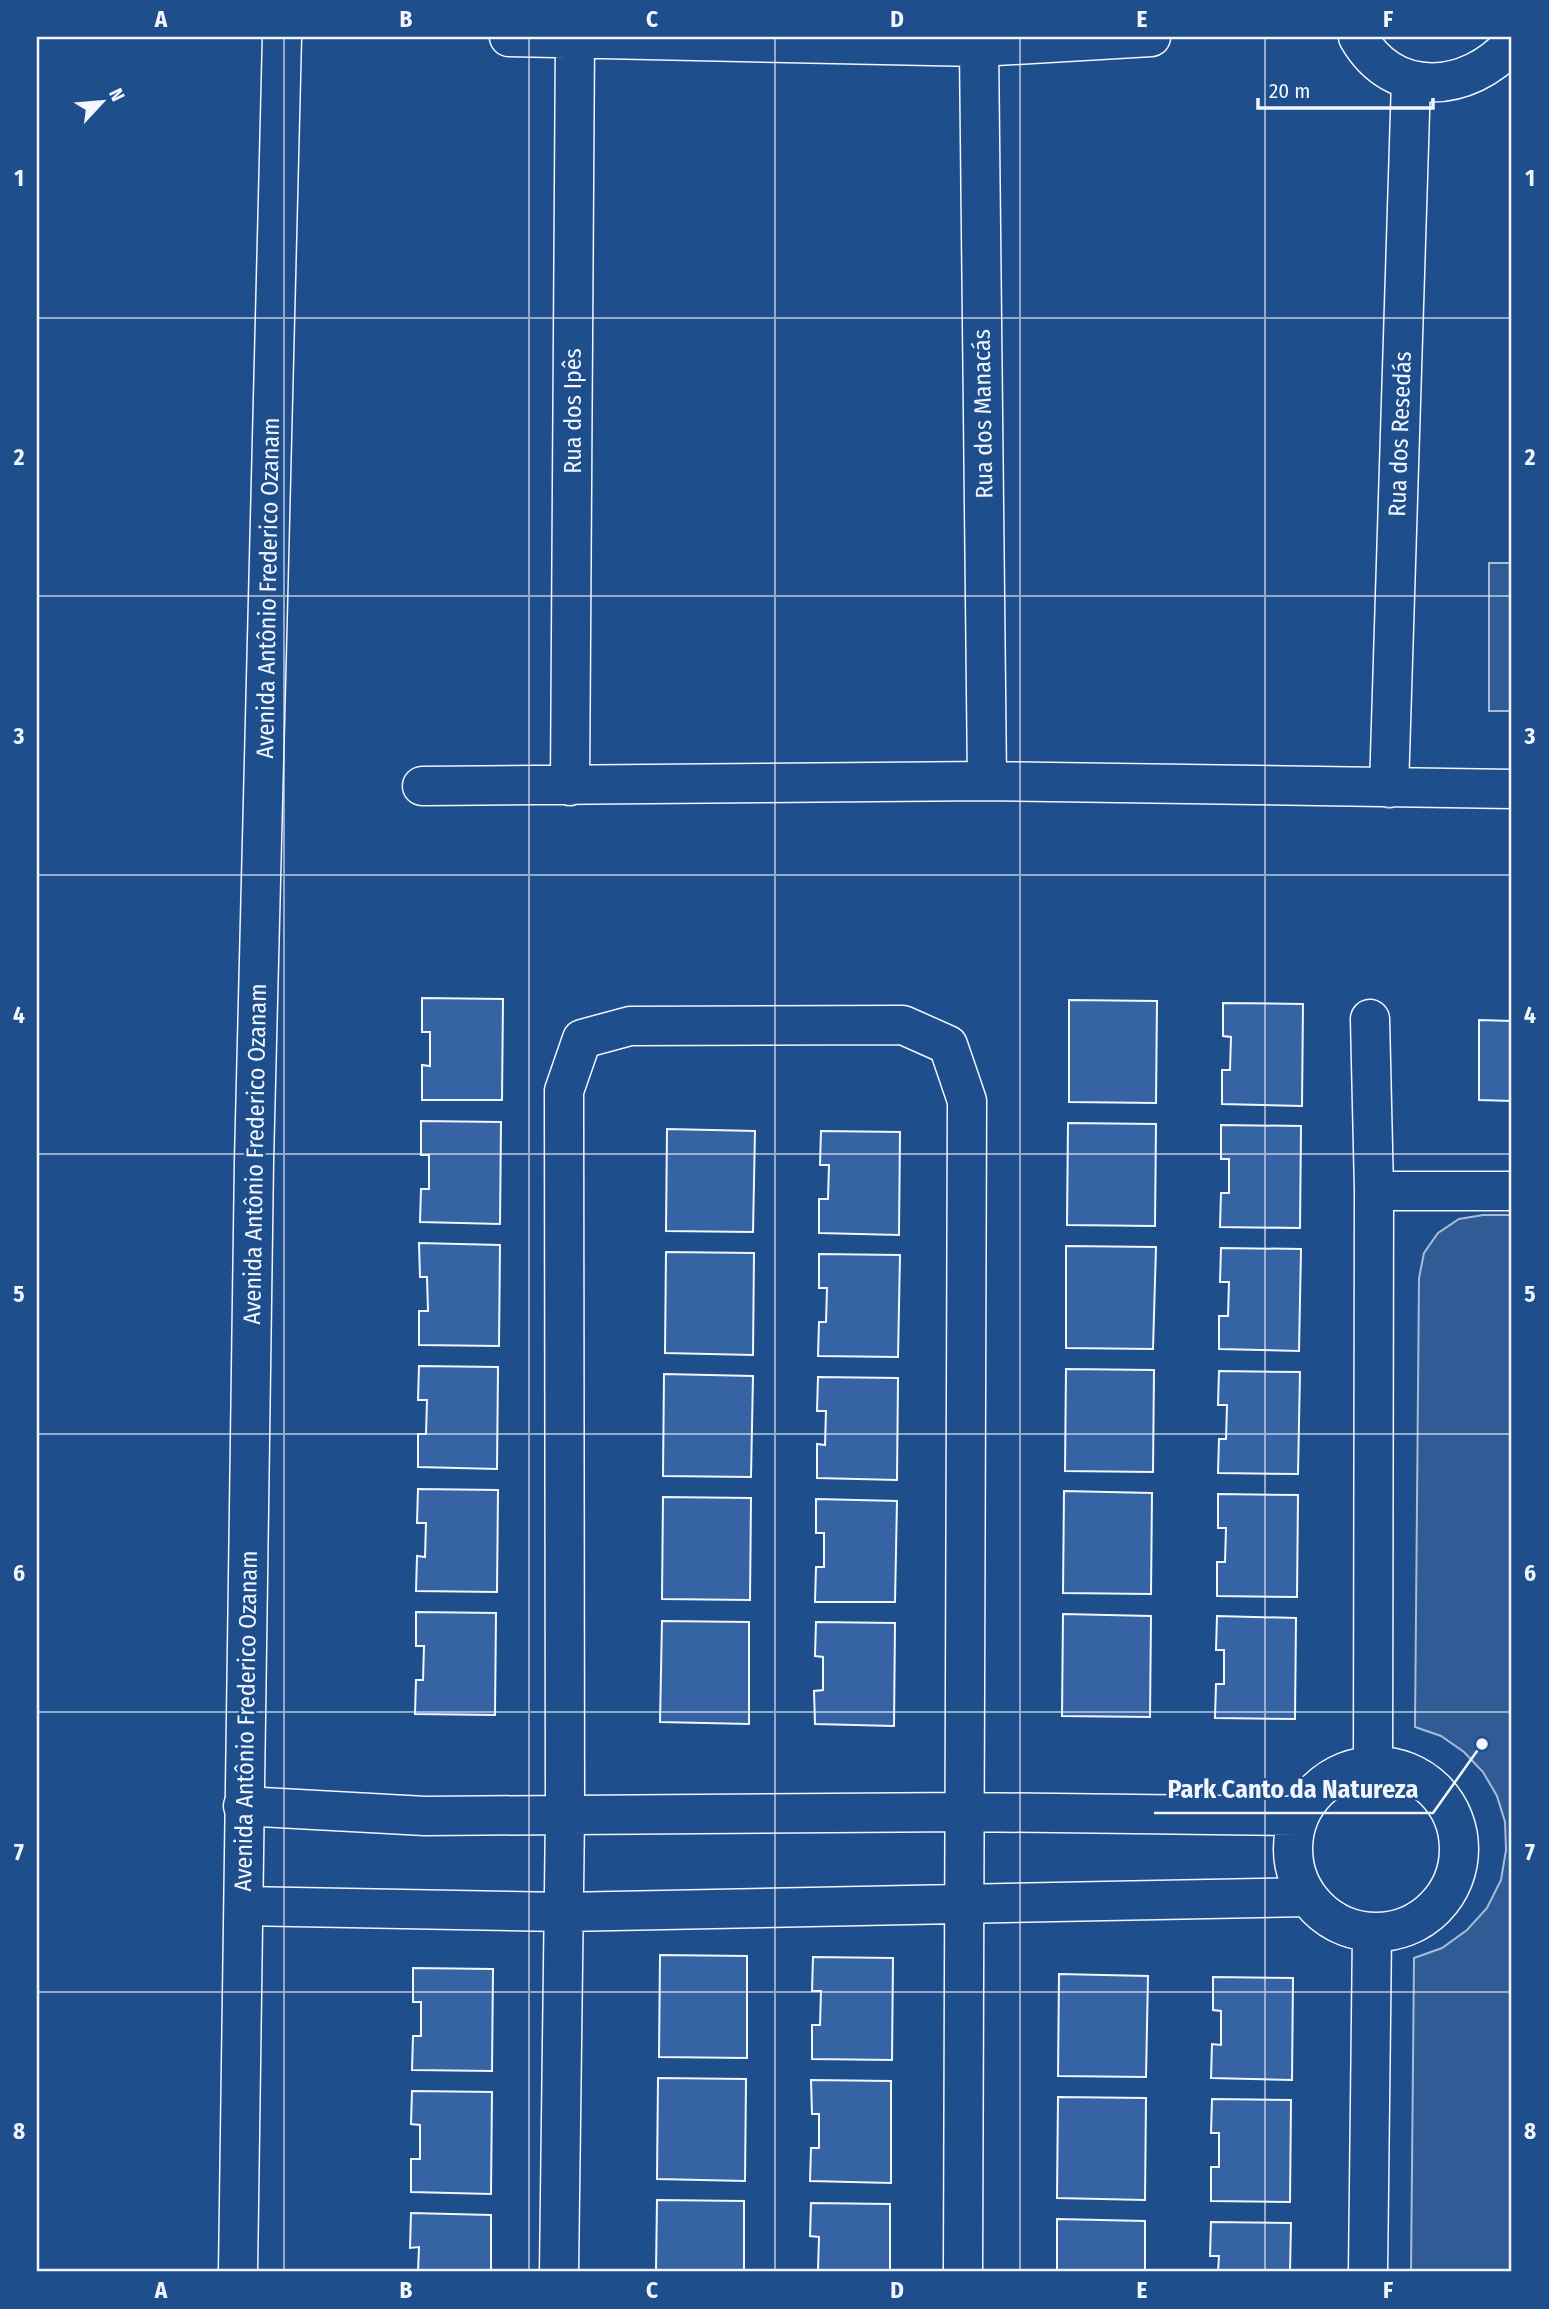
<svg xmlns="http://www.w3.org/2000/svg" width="1549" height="2309" viewBox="0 0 1549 2309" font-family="'Fira Sans Condensed',sans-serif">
	<rect width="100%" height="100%" fill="#1f4e8c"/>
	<path fill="#305b95" stroke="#a8bbd7" stroke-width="2" d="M1489,563H1512V711H1489Z
		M1483,1215H1512V2272H1411L1414,1958L1442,1948L1467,1930L1487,1908L1501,1880L1506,1850L1505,1822L1497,1796L1483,1772L1464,1752L1441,1736L1415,1727L1419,1278L1424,1253L1438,1233L1459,1219Z"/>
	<path fill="#3563a3" stroke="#f2f6ff" stroke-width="2" d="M422,998L503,999L502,1100H422V1065L430,1066V1032H422Z
		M1069,1000L1157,1001L1156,1103L1069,1102Z
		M1223,1003L1303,1004L1302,1106L1222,1104V1070H1230L1231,1037L1223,1036Z
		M1479,1020L1512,1021V1101L1479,1100Z
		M421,1121L501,1122L500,1224L420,1222L421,1189H429V1155H421Z
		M1068,1123L1156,1124L1155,1226L1067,1225Z
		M1221,1125L1301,1126L1300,1228L1220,1227L1221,1193H1229V1159H1221Z
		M667,1129L755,1131L753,1232L666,1231Z
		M821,1131L900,1132L899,1235L819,1233V1199H828L829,1165H820Z
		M419,1243L500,1245L499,1346L419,1345V1311H428L427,1277H420Z
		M1066,1246L1156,1247L1153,1349L1066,1348Z
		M1221,1248L1301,1249L1299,1351L1219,1349V1316H1228L1229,1282H1220Z
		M666,1252L754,1253L753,1355L665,1353Z
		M819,1254L900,1255L898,1357L818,1356L819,1322H826L827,1288H819Z
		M419,1366L498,1367L497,1469L418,1467V1434H426L427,1400H418Z
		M1066,1369L1154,1370L1153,1472L1065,1471Z
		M1219,1371L1300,1372L1298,1474L1218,1473L1219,1439H1226L1227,1405H1218Z
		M664,1374L753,1376L751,1477L663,1476Z
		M818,1377L898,1378L897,1480L817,1478V1444L825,1445L826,1411H817Z
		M418,1489L498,1490L497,1592L416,1591L417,1556L425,1557L426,1523H417Z
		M1064,1491L1152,1493L1151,1594L1063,1593Z
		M1218,1494L1298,1495L1297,1597L1217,1596V1562H1225L1226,1528H1218Z
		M663,1497L751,1498L750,1600L662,1599Z
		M816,1499L897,1501L895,1602H815L816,1567H824V1533H816Z
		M416,1612L496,1613L495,1715L415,1714L416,1680H423L424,1646H416Z
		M1063,1614L1151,1616L1150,1717L1062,1716Z
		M1217,1616L1296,1618L1295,1719L1215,1718L1216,1684H1224V1650H1216Z
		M662,1621L749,1622V1724L660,1722Z
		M816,1622L895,1623L894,1726L815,1724L814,1691L823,1690V1657L815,1656Z
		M660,1955L747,1956V2058L659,2057Z
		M813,1957L893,1958L892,2060L812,2059V2025H820L821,1991H812Z
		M413,1968L493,1969L492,2071L412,2070L413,2036H421V2002H413Z
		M1059,1974L1148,1976L1146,2077L1058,2076Z
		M1213,1977L1293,1978L1292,2080L1211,2078L1212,2044L1221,2045V2011L1213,2010Z
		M658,2078L746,2079L745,2181L657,2179Z
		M811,2080L891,2081V2183L810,2181L811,2148H819V2114H812Z
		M412,2091L492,2092L491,2194L411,2192V2159H420V2125L411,2124Z
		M1058,2097L1146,2098L1145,2200L1057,2198Z
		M1212,2099L1291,2100L1290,2202L1211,2201V2167H1219V2133H1211Z
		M657,2200L744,2201V2272H656Z
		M811,2203L890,2204V2272H809L818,2270L819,2237L810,2236Z
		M411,2213L491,2215V2272H418L419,2247L410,2248Z
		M1057,2219L1145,2221V2272H1057Z
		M1211,2222L1291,2223L1290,2272H1218L1219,2256H1210Z"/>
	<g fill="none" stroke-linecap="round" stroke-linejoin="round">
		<g stroke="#f2f6ff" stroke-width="41">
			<path id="minor" d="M509,37L979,47L1151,37
				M972,37L979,47L987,781
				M1358,37C1394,100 1468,93 1512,44
				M422,786L987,781L1512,789
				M570,786L575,37
				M1389,788L1411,80
				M1370,1019L1374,1191L1373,1765
				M1374,1191H1512
				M1293 1849a83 83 0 1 1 166 0a83 83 0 1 1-166 0Z
				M243,1806L425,1816L965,1812L1299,1816
				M244,1906L563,1912L1307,1897
				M559,2272L565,1814L564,1091L582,1039L630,1026L903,1025L948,1045L967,1101L963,2272
				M1368,2272L1372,1933"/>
		</g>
		<g stroke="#f2f6ff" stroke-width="41">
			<path id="primary" d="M238,2272L254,1161L282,37"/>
		</g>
		<use href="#minor" stroke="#1f4e8c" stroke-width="38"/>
		<use href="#primary" stroke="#1f4e8c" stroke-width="38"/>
	</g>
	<path fill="none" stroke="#f2f6ff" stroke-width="2" stroke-opacity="0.55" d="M284,37V2272M529,37V2272M775,37V2272M1020,37V2272M1265,37V2272M37,318H1512M37,596H1512M37,875H1512M37,1154H1512M37,1434H1512M37,1712H1512M37,1992H1512"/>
	<g text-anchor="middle" stroke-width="5" stroke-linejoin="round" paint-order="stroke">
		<g font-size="24" fill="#f2f6ff" stroke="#1f4e8c">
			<text transform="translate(573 411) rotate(-90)" y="8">Rua dos Ipês</text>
			<text transform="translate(983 414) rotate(-91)" y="8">Rua dos Manacás</text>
			<text transform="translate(1400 434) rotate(-88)" y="8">Rua dos Resedás</text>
			<text transform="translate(268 588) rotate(-89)" y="8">Avenida Antônio Frederico Ozanam</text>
			<text transform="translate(255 1154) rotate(-89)" y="8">Avenida Antônio Frederico Ozanam</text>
			<text transform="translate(246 1721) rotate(-89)" y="8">Avenida Antônio Frederico Ozanam</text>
		</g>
	</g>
	<path fill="none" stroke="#f2f6ff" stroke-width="2.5" d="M1482 1744L1433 1813H1154"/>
	<circle fill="#f2f6ff" stroke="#1f4e8c" stroke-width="2.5" cx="1482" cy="1744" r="7"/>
	<g font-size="26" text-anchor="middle" font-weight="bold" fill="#f2f6ff" stroke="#1f4e8c" stroke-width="5" stroke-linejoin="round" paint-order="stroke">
		<text x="1293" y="1798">Park Canto da Natureza</text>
	</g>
	<rect width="1549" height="2309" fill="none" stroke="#1f4e8c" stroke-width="77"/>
	<g transform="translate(102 102) rotate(64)" stroke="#1f4e8c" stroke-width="5" paint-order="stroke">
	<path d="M0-5L12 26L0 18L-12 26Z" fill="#f2f6ff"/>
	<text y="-10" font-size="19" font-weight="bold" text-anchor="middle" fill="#f2f6ff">N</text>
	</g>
	<path d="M1258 98v10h175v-10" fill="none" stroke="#f2f6ff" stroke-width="3.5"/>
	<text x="1269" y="98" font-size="21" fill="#f2f6ff" stroke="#1f4e8c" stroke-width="5" paint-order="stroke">20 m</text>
	<rect x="38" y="38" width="1472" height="2232" fill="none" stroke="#f2f6ff" stroke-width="2.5"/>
	<g font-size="23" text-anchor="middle" font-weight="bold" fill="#f2f6ff">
		<text x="161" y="27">A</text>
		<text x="406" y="27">B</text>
		<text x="652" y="27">C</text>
		<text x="897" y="27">D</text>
		<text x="1142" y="27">E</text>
		<text x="1388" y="27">F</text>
		<text x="19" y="186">1</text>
		<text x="1530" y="186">1</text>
		<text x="19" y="465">2</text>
		<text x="1530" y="465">2</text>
		<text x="19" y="744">3</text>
		<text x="1530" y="744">3</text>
		<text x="19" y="1023">4</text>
		<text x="1530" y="1023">4</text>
		<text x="19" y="1302">5</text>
		<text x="1530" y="1302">5</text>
		<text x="19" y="1581">6</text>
		<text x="1530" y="1581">6</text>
		<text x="19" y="1860">7</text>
		<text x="1530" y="1860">7</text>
		<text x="19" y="2139">8</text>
		<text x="1530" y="2139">8</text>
		<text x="161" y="2298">A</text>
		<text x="406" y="2298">B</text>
		<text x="652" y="2298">C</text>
		<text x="897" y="2298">D</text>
		<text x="1142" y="2298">E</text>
		<text x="1388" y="2298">F</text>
	</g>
</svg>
